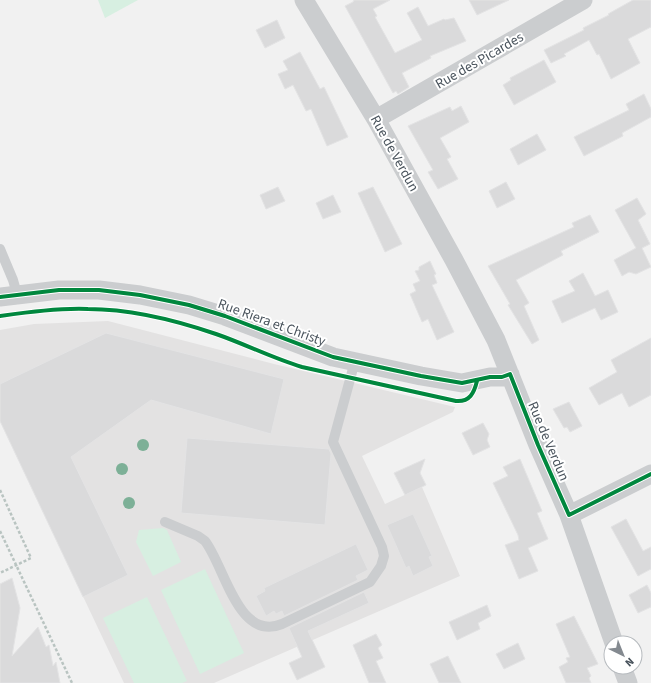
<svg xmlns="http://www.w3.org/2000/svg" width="651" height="683" viewBox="0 0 651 683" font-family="'Source Sans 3',sans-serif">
	<rect width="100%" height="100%" fill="#f1f1f1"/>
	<path fill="#e3e2e2" d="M108,321L274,364L455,407L453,412L362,456L385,504L422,487L460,576L214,683H124L0,421V330L34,324Z"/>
	<path fill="#d7efe1" d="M98,0H138L105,18Z
		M163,528L167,530L181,562L153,576L136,542L139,530Z
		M205,569L244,653L200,674L161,590Z
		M147,597L187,681L182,683H134L103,618Z"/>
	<path fill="#dadadb" stroke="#e3e3e4" d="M354,0H390L373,9L377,16L375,17L395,53L422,40L407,13L418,7L428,26L444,19L445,20L454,18L466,41L430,56L431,58L402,73L409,87L398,94L396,91L393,93L345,6L353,2Z
		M469,0H509L477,15Z
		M633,0H651V27L628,39L640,63L611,79L599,54L597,55L589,40L564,54L566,56L551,63L544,50L584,30L583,28L609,15L608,14Z
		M277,20L285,38L265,48L256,30Z
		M300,52L320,89L324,87L348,137L327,146L311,109L306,111L293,85L285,89L278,74L288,70L283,61Z
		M544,60L556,82L514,105L503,85L511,80L510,78Z
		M644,94L651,109V117L622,133L623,136L584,156L574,137L629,110L626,104Z
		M461,106L469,122L440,138L451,157L447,159L458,179L438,189L428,172L433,170L408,126L450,107L452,111Z
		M537,134L546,150L518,165L510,149Z
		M506,182L515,199L497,208L489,191Z
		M278,187L285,201L266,209L260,195Z
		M373,187L402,244L385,252L358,193Z
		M333,195L341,212L323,219L316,203Z
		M637,198L646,214L638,220L650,244L642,248L651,267L636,274L629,272L622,276L614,260L636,248L615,210Z
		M590,215L599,232L561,251L563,255L516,280L529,303L524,306L539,340L532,344L508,305L510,304L488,266L574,227L572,223Z
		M430,261L436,274L434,275L437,283L432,285L454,332L437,340L428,319L422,322L410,294L416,291L413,284L420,281L415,271L419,270V267Z
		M583,273L595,296L608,290L618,312L601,320L595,308L562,323L552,301L575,291L569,281Z
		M106,333L284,379L271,434L151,400L71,457L128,575L83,597L0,421V384Z
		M651,338V395L629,407L622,393L599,405L589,388L617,372L611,360Z
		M569,402L582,426L570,432L567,427L564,428L553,409Z
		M483,423L489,434L487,440L490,447L473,455L462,433Z
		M187,438L329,449L331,454L325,525L181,513Z
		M425,459L420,473L426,485L405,495L394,473Z
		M520,459L542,511L537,513L548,539L528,548L538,571L519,579L505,545L519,540L518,535L493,483L508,476L503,467Z
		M413,514L432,556L429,557L433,566L413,576L409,566L406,568L387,525Z
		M626,519L643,551L651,547V569L638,576L611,527Z
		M356,544L368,570L356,576L358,580L284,616L282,611L276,614L274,611L266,616L256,596L265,591L264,588Z
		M12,578L20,608L12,656L38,627L46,647L49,645L53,666L56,662L60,683H0V584Z
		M647,585L651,593V607L638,613L629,595Z
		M364,592L369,603L308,631L325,667L297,680L289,663L302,657L289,628Z
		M487,605L491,616L478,623L480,629L457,640L449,622Z
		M574,616L598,664L587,668L591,676L589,678L591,683H566L559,667L568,662L566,658L570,657L556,624Z
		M376,634L382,645L378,648L383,658L376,661L386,683H369L353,645Z
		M518,643L525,659L504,669L496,654Z
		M448,656L461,683H439L430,664Z"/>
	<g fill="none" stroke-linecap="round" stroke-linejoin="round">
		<path stroke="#b9c4c1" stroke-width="2.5" stroke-dasharray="3 2" stroke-linecap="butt" d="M0,490L31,558L0,573
			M0,531L72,683"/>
		<path stroke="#cbcdcf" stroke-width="10" d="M0,249L13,280L17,294
			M165,522L198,536L205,541C225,567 238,642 282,624L370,582L381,566L384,556L382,547L333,442L355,361"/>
		<path stroke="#cbcdcf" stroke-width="19" d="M304,0L376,119L454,260L496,340L538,445L569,515L614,643
			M376,119L583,0
			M0,297L59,290H99L140,295L189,305L225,316L333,357L421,376L462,383L490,377H502L510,374
			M569,515L651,474
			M622,667L628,683"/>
		<g stroke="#fff" stroke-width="6">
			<path id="cycleway" d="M0,297L59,290H99L140,295L189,305L225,316L333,357L421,376L462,383L490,377H502L510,374L538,445L569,515L651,474
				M0,316C29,312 59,308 88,309C129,309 178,321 216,334C245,344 272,358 302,367L456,401C470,402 474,393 477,381"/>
		</g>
		<use href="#cycleway" stroke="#00873e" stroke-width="4"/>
	</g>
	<g fill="#7db097">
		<circle cx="143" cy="445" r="6"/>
		<circle cx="122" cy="469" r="6"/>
		<circle cx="129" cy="503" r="6"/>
	</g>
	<g text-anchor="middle" stroke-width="4" stroke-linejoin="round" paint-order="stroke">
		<g font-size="14" fill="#49535c" stroke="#fff">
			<text transform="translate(479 60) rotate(-30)" y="5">Rue des Picardes</text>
			<text transform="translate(395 153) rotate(61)" y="5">Rue de Verdun</text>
			<text transform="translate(272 322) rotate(20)" y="5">Rue Riera et Christy</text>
			<text transform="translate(549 441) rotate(67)" y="5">Rue de Verdun</text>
		</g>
	</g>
	<g transform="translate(623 655) rotate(137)"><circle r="19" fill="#ffffff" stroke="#b6babe"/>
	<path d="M0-3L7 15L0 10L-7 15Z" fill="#848a90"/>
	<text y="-6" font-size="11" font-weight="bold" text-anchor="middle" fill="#49535c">N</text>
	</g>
</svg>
